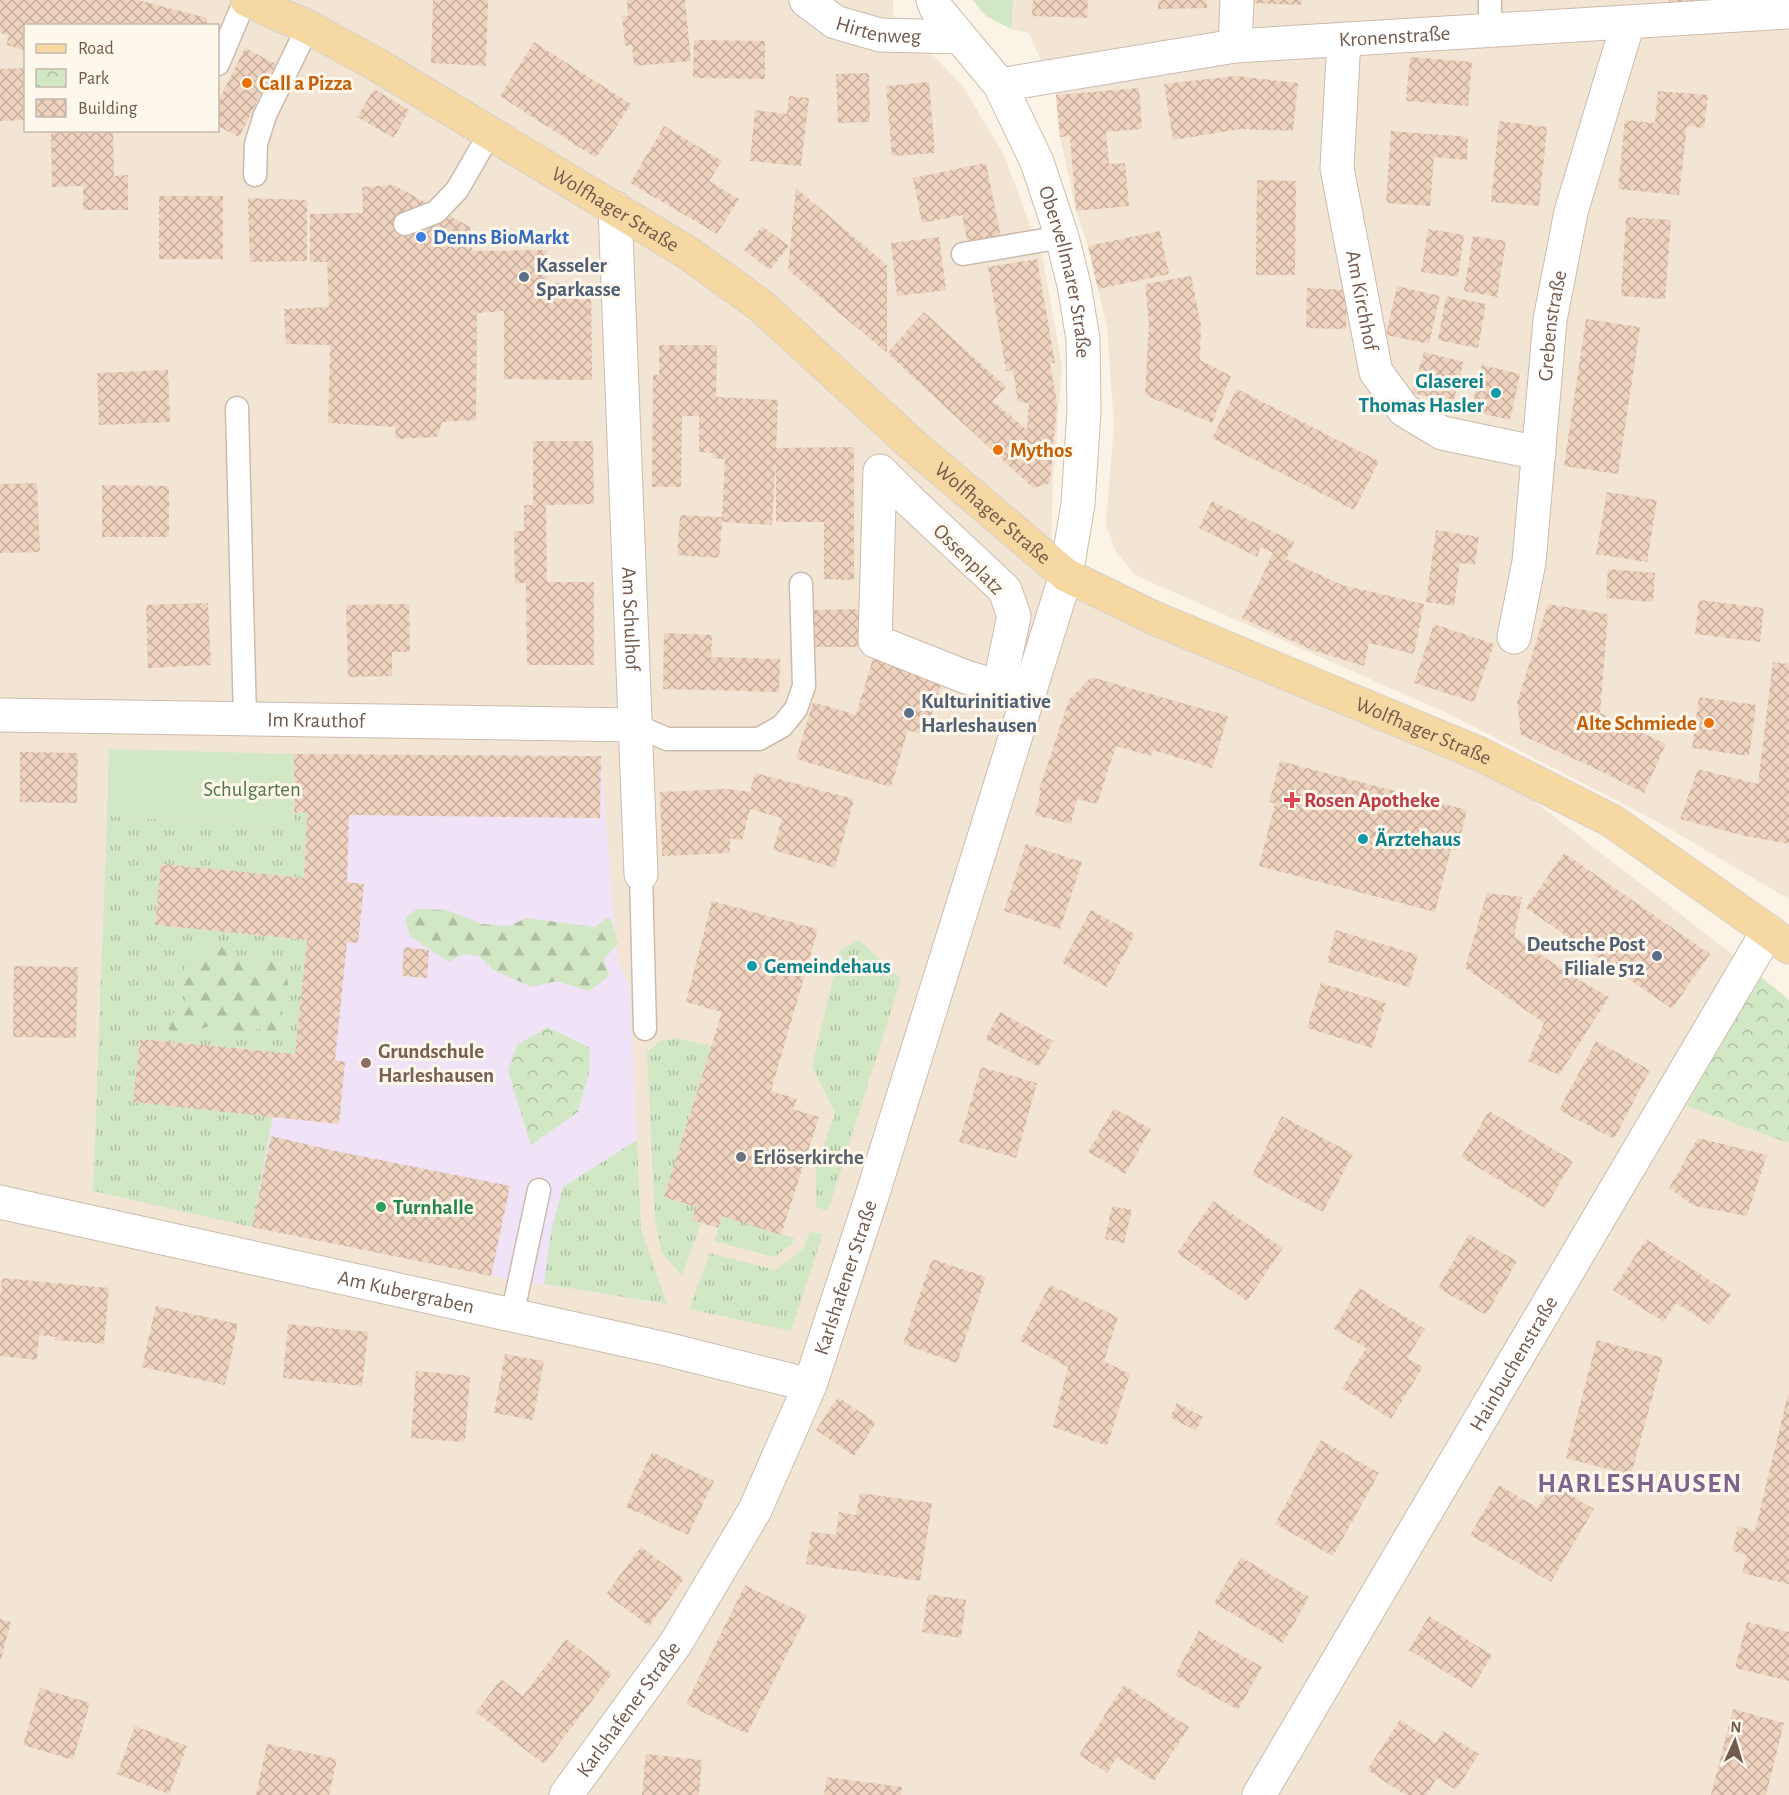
<svg xmlns="http://www.w3.org/2000/svg" width="1789" height="1795" viewBox="0 0 1789 1795" font-family="'Alegreya Sans',sans-serif">
	<defs>
		<pattern id="grass-tufts" width="24" height="20" patternUnits="userSpaceOnUse" patternTransform="scale(1.5)"><rect width="24" height="20" fill="#d2e8c5"/><path d="M3 7l-1-3M5 7V3M7 7l1-3M15 17l-1-3M17 17v-4M19 17l1-3" fill="none" stroke="#afbfa2"/></pattern>
		<pattern id="forest-firs" width="22" height="20" patternUnits="userSpaceOnUse" patternTransform="scale(1.5)"><rect width="22" height="20" fill="#d2e8c5"/><path d="M5 1l3.5 6h-7zM16 11l3.5 6h-7z" fill="#afbfa2"/></pattern>
		<pattern id="park-crowns" width="20" height="18" patternUnits="userSpaceOnUse" patternTransform="scale(1.5)"><rect width="20" height="18" fill="#d2e8c5"/><path d="M2 6a3 3 0 1 1 6 0M12 15a3 3 0 1 1 6 0" fill="none" stroke="#afbfa2"/></pattern>
		<pattern id="building-cross-hatch" width="8" height="8" patternUnits="userSpaceOnUse" patternTransform="scale(1.5)"><rect width="8" height="8" fill="#efd3bf"/><path d="M0 0l8 8M0 8l8-8" fill="none" stroke="#c6ae9d"/></pattern>
	</defs>
	<rect width="100%" height="100%" fill="#fbf3e6"/>
	<path fill="#f2e5d4" fill-rule="evenodd" d="M0,0H893V15L962,85L1004,155L1043,260L1062,366L1053,483L1051,547L1058,573L1504,778L1759,975L1686,1106L1789,1143V1795H0ZM26,26H218V130H26Z
		M973,0H1789V899L1660,823L1449,714L1135,575L1116,552L1106,523L1114,424L1107,327L1088,246L1076,211L1060,137L1056,95L1029,33L1011,29L986,16Z"/>
	<path fill="#f0e2f7" d="M109,749L294,754L601,756L617,959L630,986L641,1229L667,1304L491,1276L252,1227L93,1191Z"/>
	<path fill="url(#grass-tufts)" d="M307,812L304,878L161,864L155,925L307,940L295,1054L140,1039L134,1102L273,1116L252,1227L93,1191L107,816L293,827L294,813Z
		M859,940L901,979L828,1211L816,1207V1168L835,1113L812,1066L840,950Z
		M677,1038L711,1046L664,1197L696,1207L701,1223L682,1276L662,1253L655,1219L647,1052L660,1041Z
		M637,1140L641,1229L667,1304L544,1284L551,1232L563,1187Z
		M722,1216L794,1238L792,1244L774,1257L714,1241Z
		M810,1232L823,1234L791,1331L689,1309L710,1253L776,1270L803,1249Z"/>
	<path fill="url(#forest-firs)" d="M417,909L447,910L482,924L510,926L526,918L595,927L606,918L611,919L618,943L604,959L609,976L589,991L556,981L532,987L493,970L479,956L462,954L449,962L410,936L405,918Z
		M228,944L242,962L267,955L284,965L289,988L278,1004L282,1021L272,1038L259,1028L232,1042L209,1026L179,1037L165,1026L171,1014L188,1007L184,996L183,971L201,947Z"/>
	<path fill="url(#park-crowns)" d="M1759,975L1789,1000V1143L1686,1106Z
		M548,1027L590,1048L589,1073L578,1112L531,1145L508,1071L517,1045Z"/>
	<path fill="#d2e8c5" d="M973,0H1013L1011,29L986,16Z
		M109,749L294,754L293,827L107,816Z"/>
	<path fill="url(#building-cross-hatch)" d="M0,0H138L207,18L206,26H26V51L7,45L8,35L0,33Z
		M433,0H488L486,66L431,63Z
		M627,0H685L691,61L634,66L632,45L625,46L622,16H628Z
		M1033,0H1088L1087,18L1032,16Z
		M1158,0H1207V8L1158,9Z
		M1251,0H1302L1301,5L1251,3Z
		M1669,0H1717V4L1669,2Z
		M694,40L765,41V79L693,78Z
		M534,42L631,104L596,158L500,96Z
		M245,48L276,64L239,137L218,126V102Z
		M1410,57L1472,62L1468,106L1406,101Z
		M26,68V120L0,121V69Z
		M869,73L870,122L838,123L836,74Z
		M1235,76L1298,83L1293,131L1241,129L1173,140L1164,84Z
		M929,82L935,153L892,156L886,86Z
		M1139,88L1142,129L1106,132L1109,164L1125,163L1129,206L1076,211L1070,136L1060,137L1056,95Z
		M374,89L409,110L394,138L357,117Z
		M1658,91L1708,95L1704,128L1687,126L1679,195L1618,189L1625,120L1655,123Z
		M789,96L809,98L801,166L750,161L755,110L787,114Z
		M1499,121L1547,127L1539,206L1491,202Z
		M664,126L722,161L709,181L739,199L717,234L630,183Z
		M51,130H113L114,176L128,175V210H83V186L52,187Z
		M1391,131L1468,137L1467,160L1434,157L1430,206L1386,203Z
		M986,163L1001,237L968,243L962,215L922,223L913,178Z
		M1257,180L1296,181L1295,275H1256Z
		M394,185L470,227L472,251L547,250V283H591L592,380L504,379V311L477,313L476,420L442,422L437,437L396,439L395,427L328,423L330,345L286,344L284,309L329,307L327,262H310V214L363,213L362,187Z
		M796,188L887,265V353L788,270Z
		M159,196H223V259H159Z
		M248,198L307,200V261L250,262Z
		M1626,217L1671,220L1665,299L1621,296Z
		M762,226L789,246L770,270L744,250Z
		M1428,229L1464,235L1458,277L1421,272Z
		M1160,231L1169,274L1098,289L1088,246Z
		M1473,236L1506,241L1497,297L1464,291Z
		M939,237L946,290L897,296L891,243Z
		M1037,259L1055,363H1050L1057,404L1050,483L1033,488L887,353L924,312L1006,387L993,401L1027,430L1029,403L1018,402L1013,370L1006,371L988,267Z
		M1191,276L1201,325L1200,360L1231,376L1212,423L1145,395L1149,323L1145,284Z
		M1397,286L1440,296L1429,344L1386,335Z
		M1307,288L1347,290L1346,329L1306,328Z
		M1446,296L1486,304L1478,348L1438,340Z
		M1586,319L1640,327L1618,474L1564,466Z
		M659,345H717L716,397L778,400L776,448L854,447V580L824,579V522H776V459L772,525L722,522L719,558L677,555L680,515L722,517L725,459L713,458V453L699,452V416H682L681,487H652L653,375H659Z
		M1424,352L1464,362L1453,403L1412,393Z
		M1482,365L1520,374L1510,420L1471,411Z
		M168,370L170,422L99,425L97,373Z
		M1237,389L1379,461L1354,510L1212,438Z
		M533,441H593L594,504L546,505L547,582H594V665H527L526,583H515L514,531H524V505H533Z
		M37,483L40,552L0,553V484Z
		M102,485L169,486V537H102Z
		M1607,492L1657,500L1647,562L1596,554Z
		M1212,501L1294,542L1286,559L1342,585L1424,604L1414,654L1369,643L1364,666L1312,650L1242,618L1273,553L1261,547L1257,557L1199,528Z
		M1436,530L1479,537L1475,565L1460,563L1454,606L1426,602Z
		M1608,569L1655,573L1653,602L1606,598Z
		M1699,600L1764,608L1760,642L1695,634Z
		M208,603L211,665L148,668L146,605Z
		M409,604L410,652H392V676L348,677L346,605Z
		M1548,604L1608,614L1600,713L1666,744L1644,793L1592,767L1521,735L1517,703Z
		M864,609L865,647H810V610Z
		M1434,624L1494,644L1474,702L1414,683Z
		M664,633L712,635L711,657L780,659L779,692L663,689Z
		M873,658L943,679L925,736L908,730L891,787L796,759L813,702L856,715Z
		M1773,662L1789,664V844L1745,836L1680,819L1698,769L1758,784Z
		M1091,677L1228,716L1212,768L1153,750L1151,756L1116,746L1097,804L1077,799L1071,824L1035,815L1041,791L1039,790L1069,700Z
		M1699,697L1756,705L1749,756L1692,748Z
		M20,752L78,753L77,803L20,802Z
		M294,754L601,756L600,818L349,815L347,882L364,884L358,943L347,942L335,1060L345,1062L339,1124L133,1102L140,1039L295,1054L307,940L155,925L161,864L304,878L307,812L294,813Z
		M1280,761L1467,810L1457,850L1451,849L1435,912L1259,866L1275,804L1269,802Z
		M755,773L854,799L835,868L773,850L782,818L750,809L742,841L730,838V853L662,856L660,792L728,789L750,792Z
		M1026,844L1082,862L1060,929L1004,911Z
		M1564,853L1710,954L1672,1009L1526,908Z
		M1487,893L1522,897L1514,937L1577,979L1609,997L1559,1075L1528,1061L1544,1023L1465,968Z
		M712,901L818,929L771,1091L797,1099L793,1109L819,1117L781,1235L722,1216L718,1228L692,1220L696,1207L664,1197L722,1012L686,1002Z
		M1091,910L1135,934L1107,987L1062,963Z
		M1336,930L1418,955L1409,987L1327,962Z
		M404,947L429,950L427,978L402,976Z
		M14,966L78,967L76,1038L13,1037Z
		M1321,983L1386,1003L1372,1048L1307,1028Z
		M1000,1012L1053,1041L1039,1067L985,1039Z
		M1596,1041L1650,1070L1614,1139L1559,1110Z
		M981,1067L1037,1083L1016,1158L959,1142Z
		M1114,1108L1151,1129L1125,1174L1088,1152Z
		M1489,1111L1573,1161L1545,1208L1461,1157Z
		M1282,1116L1353,1154L1323,1212L1252,1175Z
		M271,1136L335,1151L510,1186L491,1276L252,1227Z
		M1698,1138L1767,1155L1747,1216L1694,1206L1669,1188Z
		M1213,1201L1283,1248L1247,1301L1177,1253Z
		M1112,1206L1132,1210L1124,1243L1105,1239Z
		M1469,1234L1517,1261L1486,1315L1438,1288Z
		M1646,1239L1731,1294L1710,1325L1676,1303L1664,1322L1613,1290Z
		M932,1259L986,1277L957,1363L903,1344Z
		M2,1278L109,1288L104,1344L55,1340L56,1337L39,1335L37,1360L0,1356V1300Z
		M1050,1285L1118,1317L1104,1361L1130,1374L1107,1446L1053,1427L1068,1367L1020,1341Z
		M1359,1288L1425,1329L1407,1358L1423,1367L1391,1419L1342,1388L1366,1348L1334,1329Z
		M156,1306L238,1324L225,1385L142,1367Z
		M288,1324L368,1332L362,1386L283,1378Z
		M1597,1340L1663,1358L1631,1475L1566,1458Z
		M505,1354L544,1361L533,1420L494,1413Z
		M416,1371L470,1376L465,1442L411,1438Z
		M1788,1394H1789V1584L1742,1573L1747,1555L1732,1551L1738,1526L1755,1531Z
		M838,1397L876,1423L854,1456L816,1430Z
		M1177,1403L1203,1417L1196,1431L1170,1417Z
		M1321,1440L1379,1473L1333,1556L1275,1524Z
		M652,1452L714,1481L688,1535L626,1507Z
		M1552,1484L1594,1509L1551,1582L1470,1535L1499,1485L1538,1508Z
		M860,1493L932,1503L920,1581L806,1564L811,1532L836,1535L839,1512L856,1515Z
		M641,1547L684,1579L649,1626L606,1594Z
		M1241,1557L1309,1597L1283,1643L1214,1603Z
		M745,1585L807,1615L747,1734L686,1704Z
		M928,1594L966,1600L961,1638L922,1632Z
		M1429,1616L1492,1655L1472,1688L1409,1650Z
		M0,1619L11,1622L1,1659H0Z
		M1747,1622L1789,1632V1681L1735,1668Z
		M1199,1631L1262,1667L1238,1710L1175,1675Z
		M566,1639L612,1674L544,1764L476,1712L501,1679L523,1696Z
		M1124,1685L1189,1727L1154,1781L1117,1757L1107,1773L1079,1755Z
		M40,1688L90,1703L73,1760L23,1745Z
		M1733,1709L1784,1723L1766,1795H1711Z
		M1400,1720L1436,1743L1443,1731L1479,1754L1456,1790L1437,1778L1426,1795H1406L1367,1770Z
		M135,1726L187,1746L169,1794L117,1774Z
		M267,1744L337,1759L329,1795H256Z
		M646,1754L702,1760L699,1795H642Z
		M827,1777L902,1787L901,1795H824Z"/>
	<g fill="none" stroke-linecap="round" stroke-linejoin="round">
		<g stroke="#ccbbad" stroke-width="25">
			<path id="service" d="M1490,29V0
				M218,64L245,0
				M255,175L256,144L265,115L308,27
				M405,224L436,212L457,190L490,133
				M963,254L1062,237
				M237,408L245,719
				M634,725L667,739H759L782,726L796,709L804,686L801,584
				M641,874L645,1029
				M512,1316L539,1190"/>
		</g>
		<g stroke="#ccbbad" stroke-width="35">
			<path id="pedestrian" d="M880,471L910,501L1005,590L1014,616L999,687L966,677L875,641Z"/>
		</g>
		<g stroke="#ccbbad" stroke-width="35">
			<g id="minor">
				<path id="s1" d="M806,0L835,22L880,35L960,37"/>
				<path id="s2" d="M1344,39L1337,168L1376,372L1404,410L1442,433L1539,453"/>
				<path d="M1235,46L1237,0"/>
				<path id="s3" d="M1000,85L1235,46L1789,12"/>
				<path id="s4" d="M615,208L641,874"/>
				<path id="s5" d="M1514,637L1529,562L1550,320L1571,212L1628,23"/>
				<path id="s6" d="M0,715L634,725"/>
				<path id="s7" d="M0,1202L666,1349L810,1385"/>
				<path id="s8" d="M566,1795L676,1643L755,1510L810,1385L872,1196L1066,575"/>
				<path id="s9" d="M1259,1795L1768,931"/>
			</g>
		</g>
		<g stroke="#d0bdad" stroke-width="35">
			<g id="secondary">
				<path id="s10" d="M933,0L936,8L1000,85L1037,162L1062,237L1074,285L1083,339L1084,410L1078,504L1066,575"/>
			</g>
		</g>
		<g stroke="#d8d1cd" stroke-width="35">
			<g id="primary">
				<path id="s11" d="M247,0L308,27L374,63L688,253L760,305L914,446L1066,575L1154,618L1480,754L1612,821L1768,931L1789,947"/>
			</g>
		</g>
		<use href="#service" stroke="#fff" stroke-width="22"/>
		<use href="#pedestrian" stroke="#fff" stroke-width="33"/>
		<use href="#minor" stroke="#fff" stroke-width="33"/>
		<use href="#secondary" stroke="#fff" stroke-width="33"/>
		<use href="#primary" stroke="#f5d8a2" stroke-width="33"/>
	</g>
	<g fill="#e8710a" stroke="#fef7ec" stroke-width="2">
		<circle cx="247" cy="83" r="6"/>
		<circle cx="998" cy="450" r="6"/>
		<circle cx="1709" cy="723" r="6"/>
	</g>
	<circle fill="#3f7fe0" stroke="#fef7ec" stroke-width="2" cx="421" cy="237" r="6"/>
	<g fill="#5c6f8a" stroke="#fef7ec" stroke-width="2">
		<circle cx="524" cy="277" r="6"/>
		<circle cx="909" cy="713" r="6"/>
		<circle cx="1657" cy="956" r="6"/>
	</g>
	<g fill="#0f9aa8" stroke="#fef7ec" stroke-width="2">
		<circle cx="1496" cy="393" r="6"/>
		<circle cx="1363" cy="839" r="6"/>
		<circle cx="752" cy="966" r="6"/>
	</g>
	<path fill="#e0444e" stroke="#fef7ec" stroke-width="2" d="M1289 791h6v6h6v6h-6v6h-6v-6h-6v-6h6z"/>
	<circle fill="#8d6e63" stroke="#fef7ec" stroke-width="2" cx="366" cy="1063" r="6"/>
	<circle fill="#6b7280" stroke="#fef7ec" stroke-width="2" cx="741" cy="1157" r="6"/>
	<circle fill="#2e9e5b" stroke="#fef7ec" stroke-width="2" cx="381" cy="1207" r="6"/>
	<g text-anchor="middle" stroke-width="6" stroke-linejoin="round" paint-order="stroke">
		<g font-size="21" fill="#725a4c" stroke="#fef7ec">
			<text dy="7" stroke="none"><textPath href="#s1" startOffset="81">Hirtenweg</textPath></text>
			<text dy="7" stroke="none"><textPath href="#s3" startOffset="398">Kronenstraße</textPath></text>
			<text dy="7" stroke="none"><textPath href="#s11" startOffset="424">Wolfhager Straße</textPath></text>
			<text dy="7" stroke="none"><textPath href="#s10" startOffset="308">Obervellmarer Straße</textPath></text>
			<text dy="7" stroke="none"><textPath href="#s2" startOffset="264">Am Kirchhof</textPath></text>
			<text dy="7" stroke="none"><textPath href="#s5" startOffset="314">Grebenstraße</textPath></text>
			<text dy="7" stroke="none"><textPath href="#s11" startOffset="910">Wolfhager Straße</textPath></text>
			<text transform="translate(969 559) rotate(45)" y="7">Ossenplatz</text>
			<text dy="7" stroke="none"><textPath href="#s4" startOffset="411">Am Schulhof</textPath></text>
			<text dy="7" stroke="none"><textPath href="#s6" startOffset="316">Im Krauthof</textPath></text>
			<text dy="7" stroke="none"><textPath href="#s11" startOffset="1396">Wolfhager Straße</textPath></text>
			<text dy="7" stroke="none"><textPath href="#s8" startOffset="592">Karlshafener Straße</textPath></text>
			<text dy="7" stroke="none"><textPath href="#s7" startOffset="416">Am Kubergraben</textPath></text>
			<text dy="7" stroke="none"><textPath href="#s9" startOffset="501">Hainbuchenstraße</textPath></text>
			<text dy="7" stroke="none"><textPath href="#s8" startOffset="106">Karlshafener Straße</textPath></text>
		</g>
		<g font-size="21" font-weight="bold" fill="#c56008" stroke="#fef7ec" text-anchor="start">
			<text x="259" y="90">Call a Pizza</text>
			<text x="1010" y="457">Mythos</text>
			<text x="1697" y="730" text-anchor="end">Alte Schmiede</text>
		</g>
		<g font-size="21" font-weight="bold" fill="#366cbe" stroke="#fef7ec" text-anchor="start">
			<text x="433" y="244">Denns BioMarkt</text>
		</g>
		<g font-size="21" font-weight="bold" fill="#4e5e75" stroke="#fef7ec" text-anchor="start">
			<text x="536" y="272">Kasseler<tspan x="536" dy="24">Sparkasse</tspan></text>
			<text x="921" y="708">Kulturinitiative<tspan x="921" dy="24">Harleshausen</tspan></text>
			<text x="1645" y="951" text-anchor="end">Deutsche Post<tspan x="1645" dy="24">Filiale 512</tspan></text>
		</g>
		<g font-size="21" font-weight="bold" fill="#0d838f" stroke="#fef7ec" text-anchor="start">
			<text x="1484" y="388" text-anchor="end">Glaserei<tspan x="1484" dy="24">Thomas Hasler</tspan></text>
			<text x="1375" y="846">Ärztehaus</text>
			<text x="764" y="973">Gemeindehaus</text>
		</g>
		<g font-size="21" fill="#537845" stroke="#fef7ec">
			<text x="252" y="796">Schulgarten</text>
		</g>
		<g font-size="21" font-weight="bold" fill="#be3a42" stroke="#fef7ec" text-anchor="start">
			<text x="1304" y="807">Rosen Apotheke</text>
		</g>
		<g font-size="21" font-weight="bold" fill="#785e54" stroke="#fef7ec" text-anchor="start">
			<text x="378" y="1058">Grundschule<tspan x="378" dy="24">Harleshausen</tspan></text>
		</g>
		<g font-size="21" font-weight="bold" fill="#5b616d" stroke="#fef7ec" text-anchor="start">
			<text x="753" y="1164">Erlöserkirche</text>
		</g>
		<g font-size="21" font-weight="bold" fill="#27864d" stroke="#fef7ec" text-anchor="start">
			<text x="393" y="1214">Turnhalle</text>
		</g>
		<g font-size="27" font-weight="bold" letter-spacing="1.5" fill="#81648e" stroke="#fef7ec">
			<text x="1640" y="1492">HARLESHAUSEN</text>
		</g>
	</g>
	<rect x="24" y="24" width="195" height="108" fill="#fef7ec" stroke="#c6b8ac" stroke-width="1.5"/>
	<rect x="36" y="44" width="30" height="9" fill="#f5d8a2" stroke="#c6b8ac" stroke-width="1.5"/>
	<text x="78" y="54" font-size="18" fill="#725a4c">Road</text>
	<rect x="36" y="69" width="30" height="18" fill="url(#park-crowns)" stroke="#c6b8ac" stroke-width="1.5"/>
	<text x="78" y="84" font-size="18" fill="#725a4c">Park</text>
	<rect x="36" y="99" width="30" height="18" fill="url(#building-cross-hatch)" stroke="#c6b8ac" stroke-width="1.5"/>
	<text x="78" y="114" font-size="18" fill="#725a4c">Building</text>
	<g transform="translate(1735 1741) rotate(4)" stroke="#fef7ec" stroke-width="4.5" paint-order="stroke">
	<path d="M0-4.5L10 22L0 15L-10 22Z" fill="#725a4c"/>
	<text y="-9" font-size="16" font-weight="bold" text-anchor="middle" fill="#725a4c">N</text>
	</g>
</svg>
